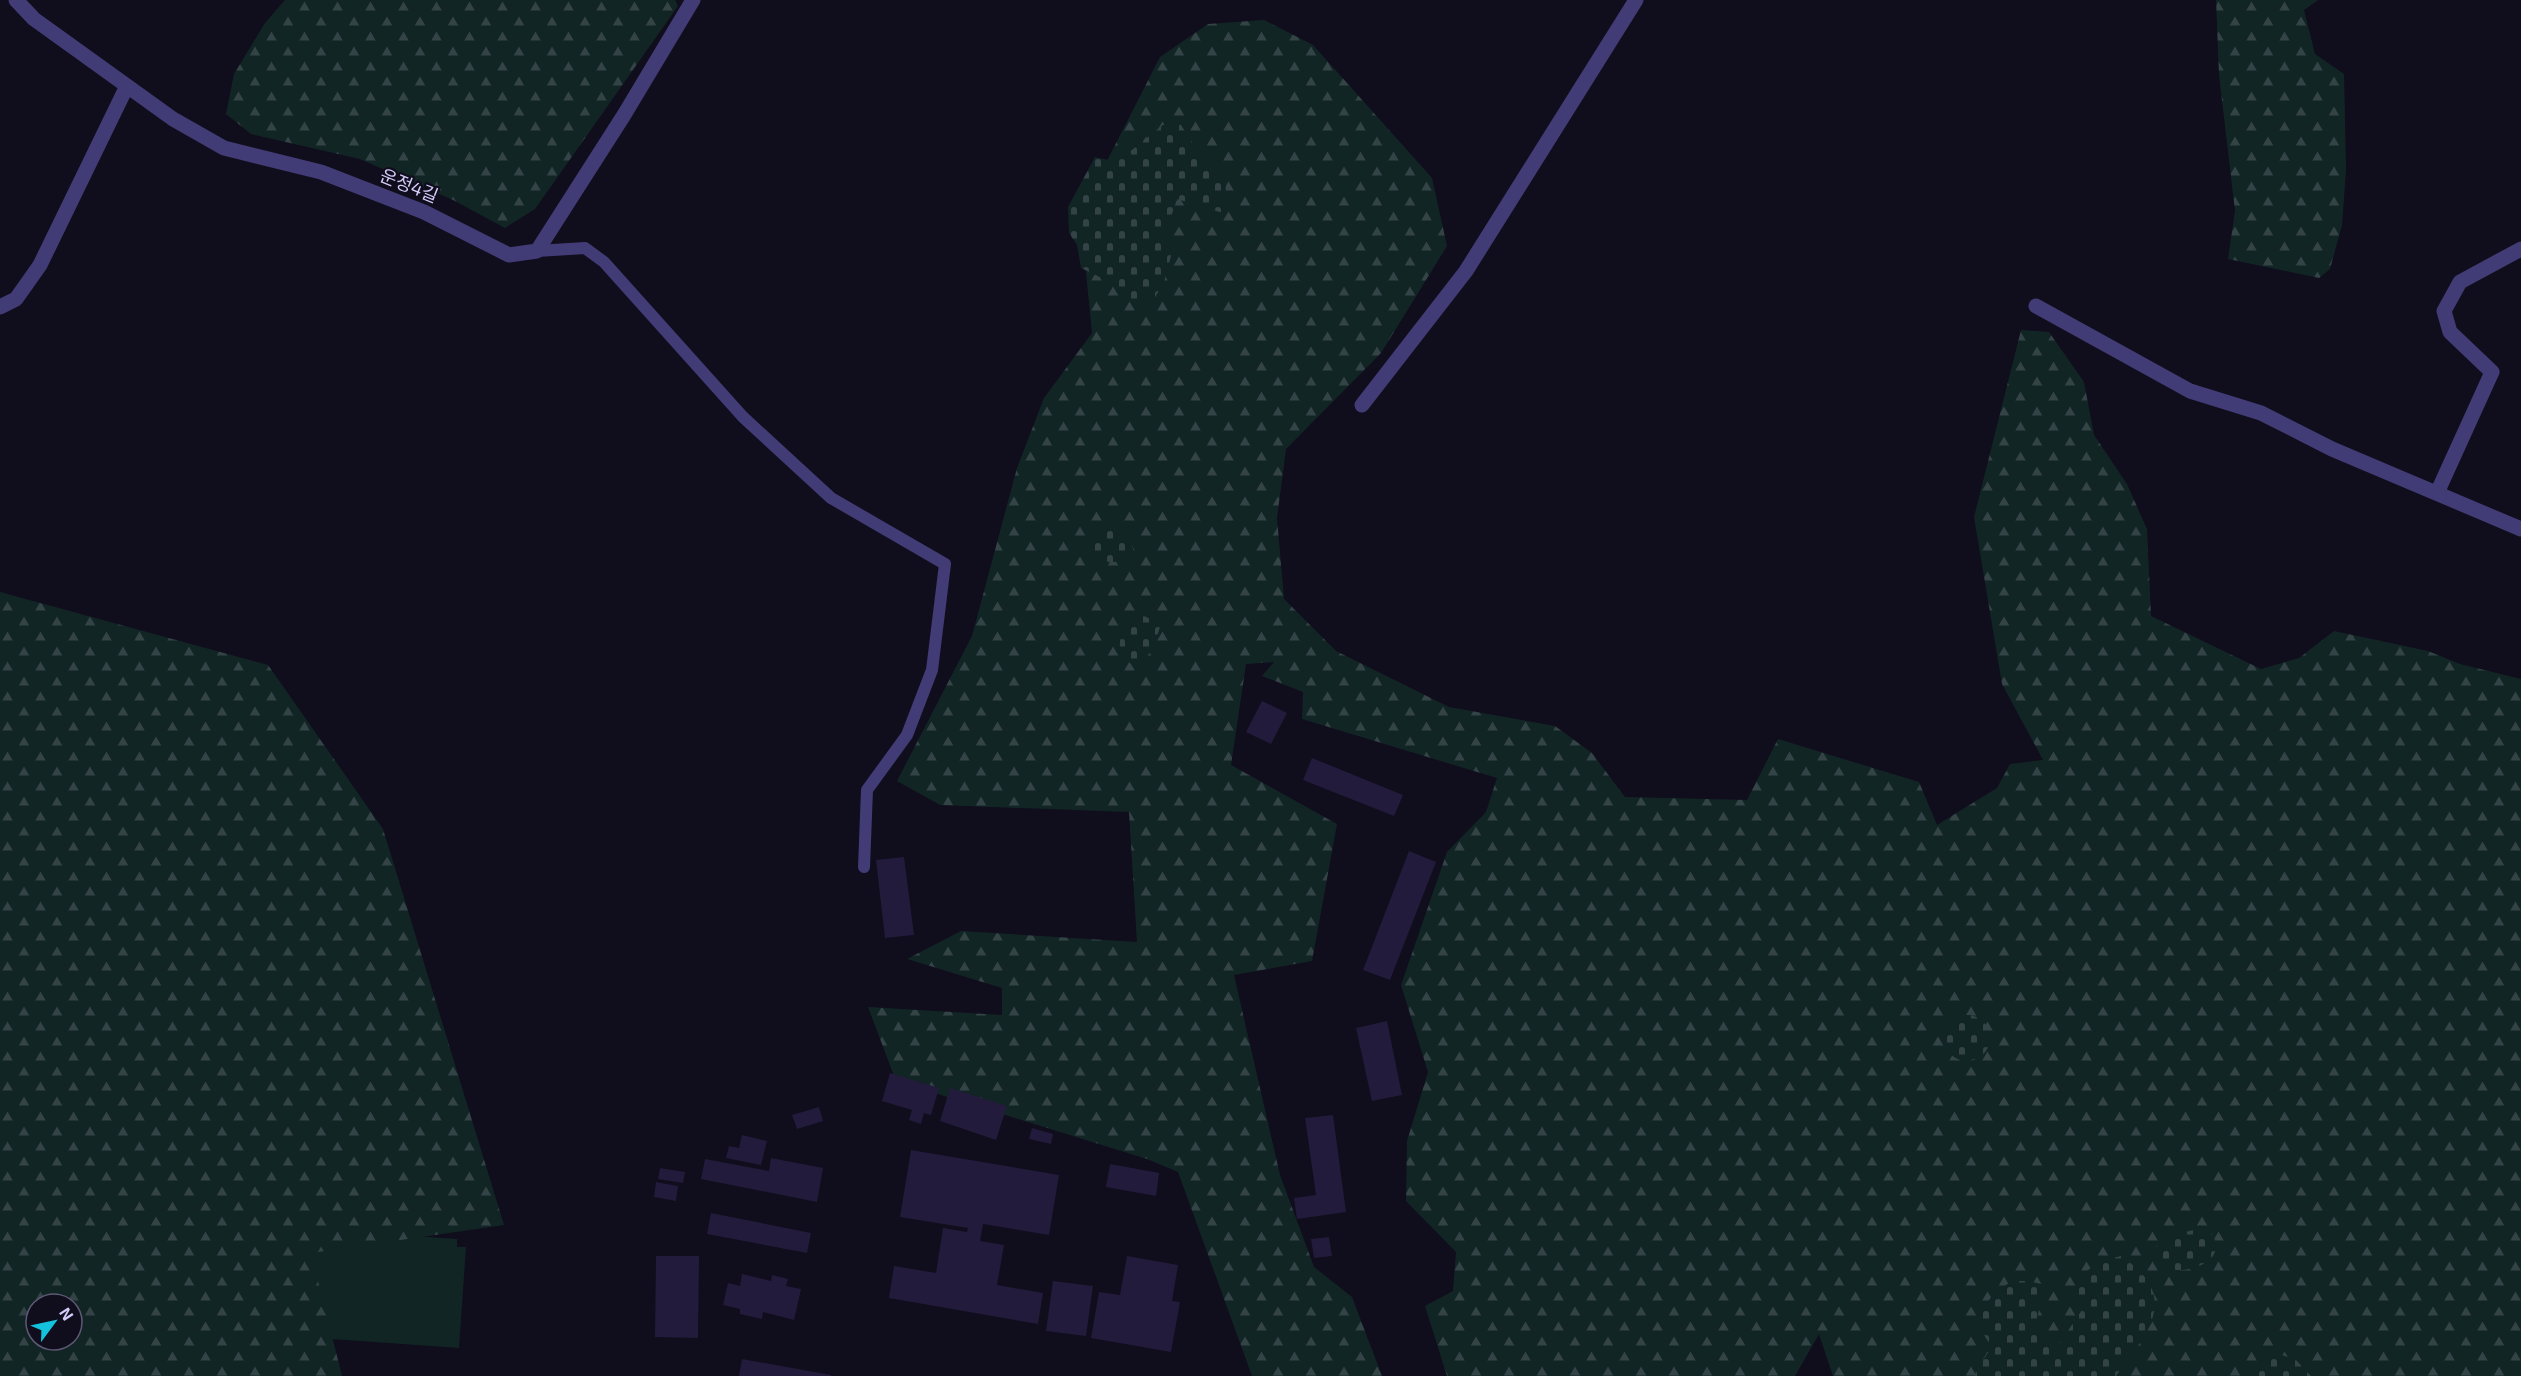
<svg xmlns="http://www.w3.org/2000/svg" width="2521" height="1376" viewBox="0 0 2521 1376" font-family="'Exo 2','Noto Sans KR',sans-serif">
	<defs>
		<pattern id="forest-firs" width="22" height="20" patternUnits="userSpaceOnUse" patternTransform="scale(1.5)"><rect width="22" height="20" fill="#112525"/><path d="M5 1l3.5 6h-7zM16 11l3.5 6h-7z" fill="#334346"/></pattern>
		<pattern id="cemetery-stones" width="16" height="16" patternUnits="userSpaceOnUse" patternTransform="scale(1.5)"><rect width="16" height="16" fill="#112525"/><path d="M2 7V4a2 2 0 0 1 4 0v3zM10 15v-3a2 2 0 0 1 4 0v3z" fill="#334346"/></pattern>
	</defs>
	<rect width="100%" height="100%" fill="#100d1c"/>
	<path fill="#112525" d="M268,1226L457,1239V1247H466L459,1348L261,1334Z"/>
	<path fill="url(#forest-firs)" fill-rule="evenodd" d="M285,0H675L678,6L535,209L505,228L453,200L360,159L251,134L226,114L234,74L265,23Z
		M2216,0H2318L2304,10L2315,54L2344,74L2346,170L2342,225L2330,269L2319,278L2228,259L2235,211L2219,75Z
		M1264,20L1313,45L1432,178L1447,246L1381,353L1286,449L1277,518L1284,599L1336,651L1449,707L1555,726L1592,753L1625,797L1747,800L1778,739L1919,782L1937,825L1997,788L2010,764L2043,760L2002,684L1974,517L2021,330L2049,332L2084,382L2094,435L2127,484L2147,529L2151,616L2261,669L2299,658L2334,631L2428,651L2460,664L2521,679V1376H1833L1819,1334L1795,1376H1447L1425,1306L1453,1291L1456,1252L1406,1201L1407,1141L1428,1072L1401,985L1447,852L1486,812L1497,778L1302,719L1303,692L1262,676L1274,662L1246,664L1231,765L1337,824L1312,961L1234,975L1280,1175L1314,1267L1352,1297L1382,1376H1252L1178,1172L1147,1159L896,1081L868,1007L1002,1015V988L907,959L961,931L1137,942L1129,812L940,805L897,781L972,636L1017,468L1044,398L1092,333L1084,252V206L1160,57L1208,24Z
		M0,592L268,665L383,829L504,1225L311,1253L342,1376H0ZM36,1304H72V1340H36Z"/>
	<path fill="url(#cemetery-stones)" d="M1163,125H1181L1207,166L1225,169L1226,195L1223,213L1177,199L1164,238L1171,256L1164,282L1153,301L1138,304L1106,280L1081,268L1077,245L1069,233L1068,207L1095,157L1117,162Z
		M1111,525C1125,530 1130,538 1134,552C1122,566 1109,562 1092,559L1087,548C1091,535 1098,530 1111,525Z
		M1131,610L1161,624C1155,641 1152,657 1136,666C1109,654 1122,632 1131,610Z
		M1944 1038a23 23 0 1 1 46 0a23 23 0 1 1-46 0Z
		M2194,1230L2211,1233C2228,1257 2198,1271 2176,1270C2170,1270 2164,1264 2159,1261L2156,1247L2161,1237Z
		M2121,1256C2182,1297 2148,1332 2116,1376H1975L1976,1370L1992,1347C1989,1342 1984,1336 1982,1331C1977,1310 1994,1288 2013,1282C2023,1279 2036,1283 2046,1285L2035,1325L2055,1350L2084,1307L2074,1289C2083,1268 2101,1261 2121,1256Z
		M2282,1355L2296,1360L2311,1376H2255L2268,1361Z"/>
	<path fill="#231b3b" d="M1262,701L1287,713L1271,744L1246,732Z
		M1312,758L1403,795L1394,816L1303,780Z
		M1409,851L1436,862L1390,980L1363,970Z
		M904,857L914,935L885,938L876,860Z
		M1387,1021L1402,1095L1372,1101L1356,1028Z
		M890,1073L939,1088L931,1115L924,1113L921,1124L909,1120L912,1110L882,1101Z
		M950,1088L1007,1106L996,1140L940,1121Z
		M819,1107L823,1121L797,1129L792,1115Z
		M1333,1115L1346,1212L1297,1219L1294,1198L1316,1195L1305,1118Z
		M1032,1128L1053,1134L1051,1144L1029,1139Z
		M742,1135L767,1141L761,1165L726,1158L729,1146L739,1148Z
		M911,1150L1059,1175L1049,1235L983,1224L980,1241L1004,1245L997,1285L1043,1293L1038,1324L889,1298L894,1266L936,1273L943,1228L967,1232L968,1228L900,1217Z
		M771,1158L823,1168L817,1202L701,1179L705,1159L769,1171Z
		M1110,1164L1159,1173L1156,1196L1106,1187Z
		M660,1168L685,1172L683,1183L658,1179Z
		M656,1182L678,1186L676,1201L654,1197Z
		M711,1213L811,1233L807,1253L707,1234Z
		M1329,1237L1332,1256L1314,1258L1311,1239Z
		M656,1256H699L698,1338L655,1337Z
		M1127,1256L1178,1265L1172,1301L1180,1302L1171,1352L1091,1338L1099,1292L1120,1295Z
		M742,1274L771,1281L772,1275L788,1279L786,1286L801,1289L794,1320L763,1312L762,1319L740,1314V1309L723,1305L728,1283L740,1286Z
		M1053,1281L1093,1286L1086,1336L1046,1331Z
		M742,1359L831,1375V1376H739Z"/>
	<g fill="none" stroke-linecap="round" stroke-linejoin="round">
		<path stroke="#413c76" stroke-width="12" d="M537,251L585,248L604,262L743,417L831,498L945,564L932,670L907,735L867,790L864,867"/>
		<path stroke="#413c76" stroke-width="15" d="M16,0L34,19L173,119L224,148L321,172L424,212L509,255L537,251L624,115L693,0
			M2036,306L2190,391L2261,413L2332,449L2521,529
			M0,307L16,299L40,265L127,86
			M1362,405L1466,271L1636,0
			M2437,493L2492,372L2450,332L2444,311L2460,282L2521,249"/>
	</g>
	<g text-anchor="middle" stroke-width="4.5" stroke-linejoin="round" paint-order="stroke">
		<g font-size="18" fill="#d3ccfa" stroke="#100d1c">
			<text transform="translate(409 186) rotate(22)" y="6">운정4길</text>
		</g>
	</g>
	<g transform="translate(54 1322) rotate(57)"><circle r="28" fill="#100d1c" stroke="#5e5975" stroke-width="1.5"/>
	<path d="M0-4.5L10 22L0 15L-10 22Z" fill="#15c2de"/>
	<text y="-9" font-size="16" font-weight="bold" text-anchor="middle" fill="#d3ccfa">N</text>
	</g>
</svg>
